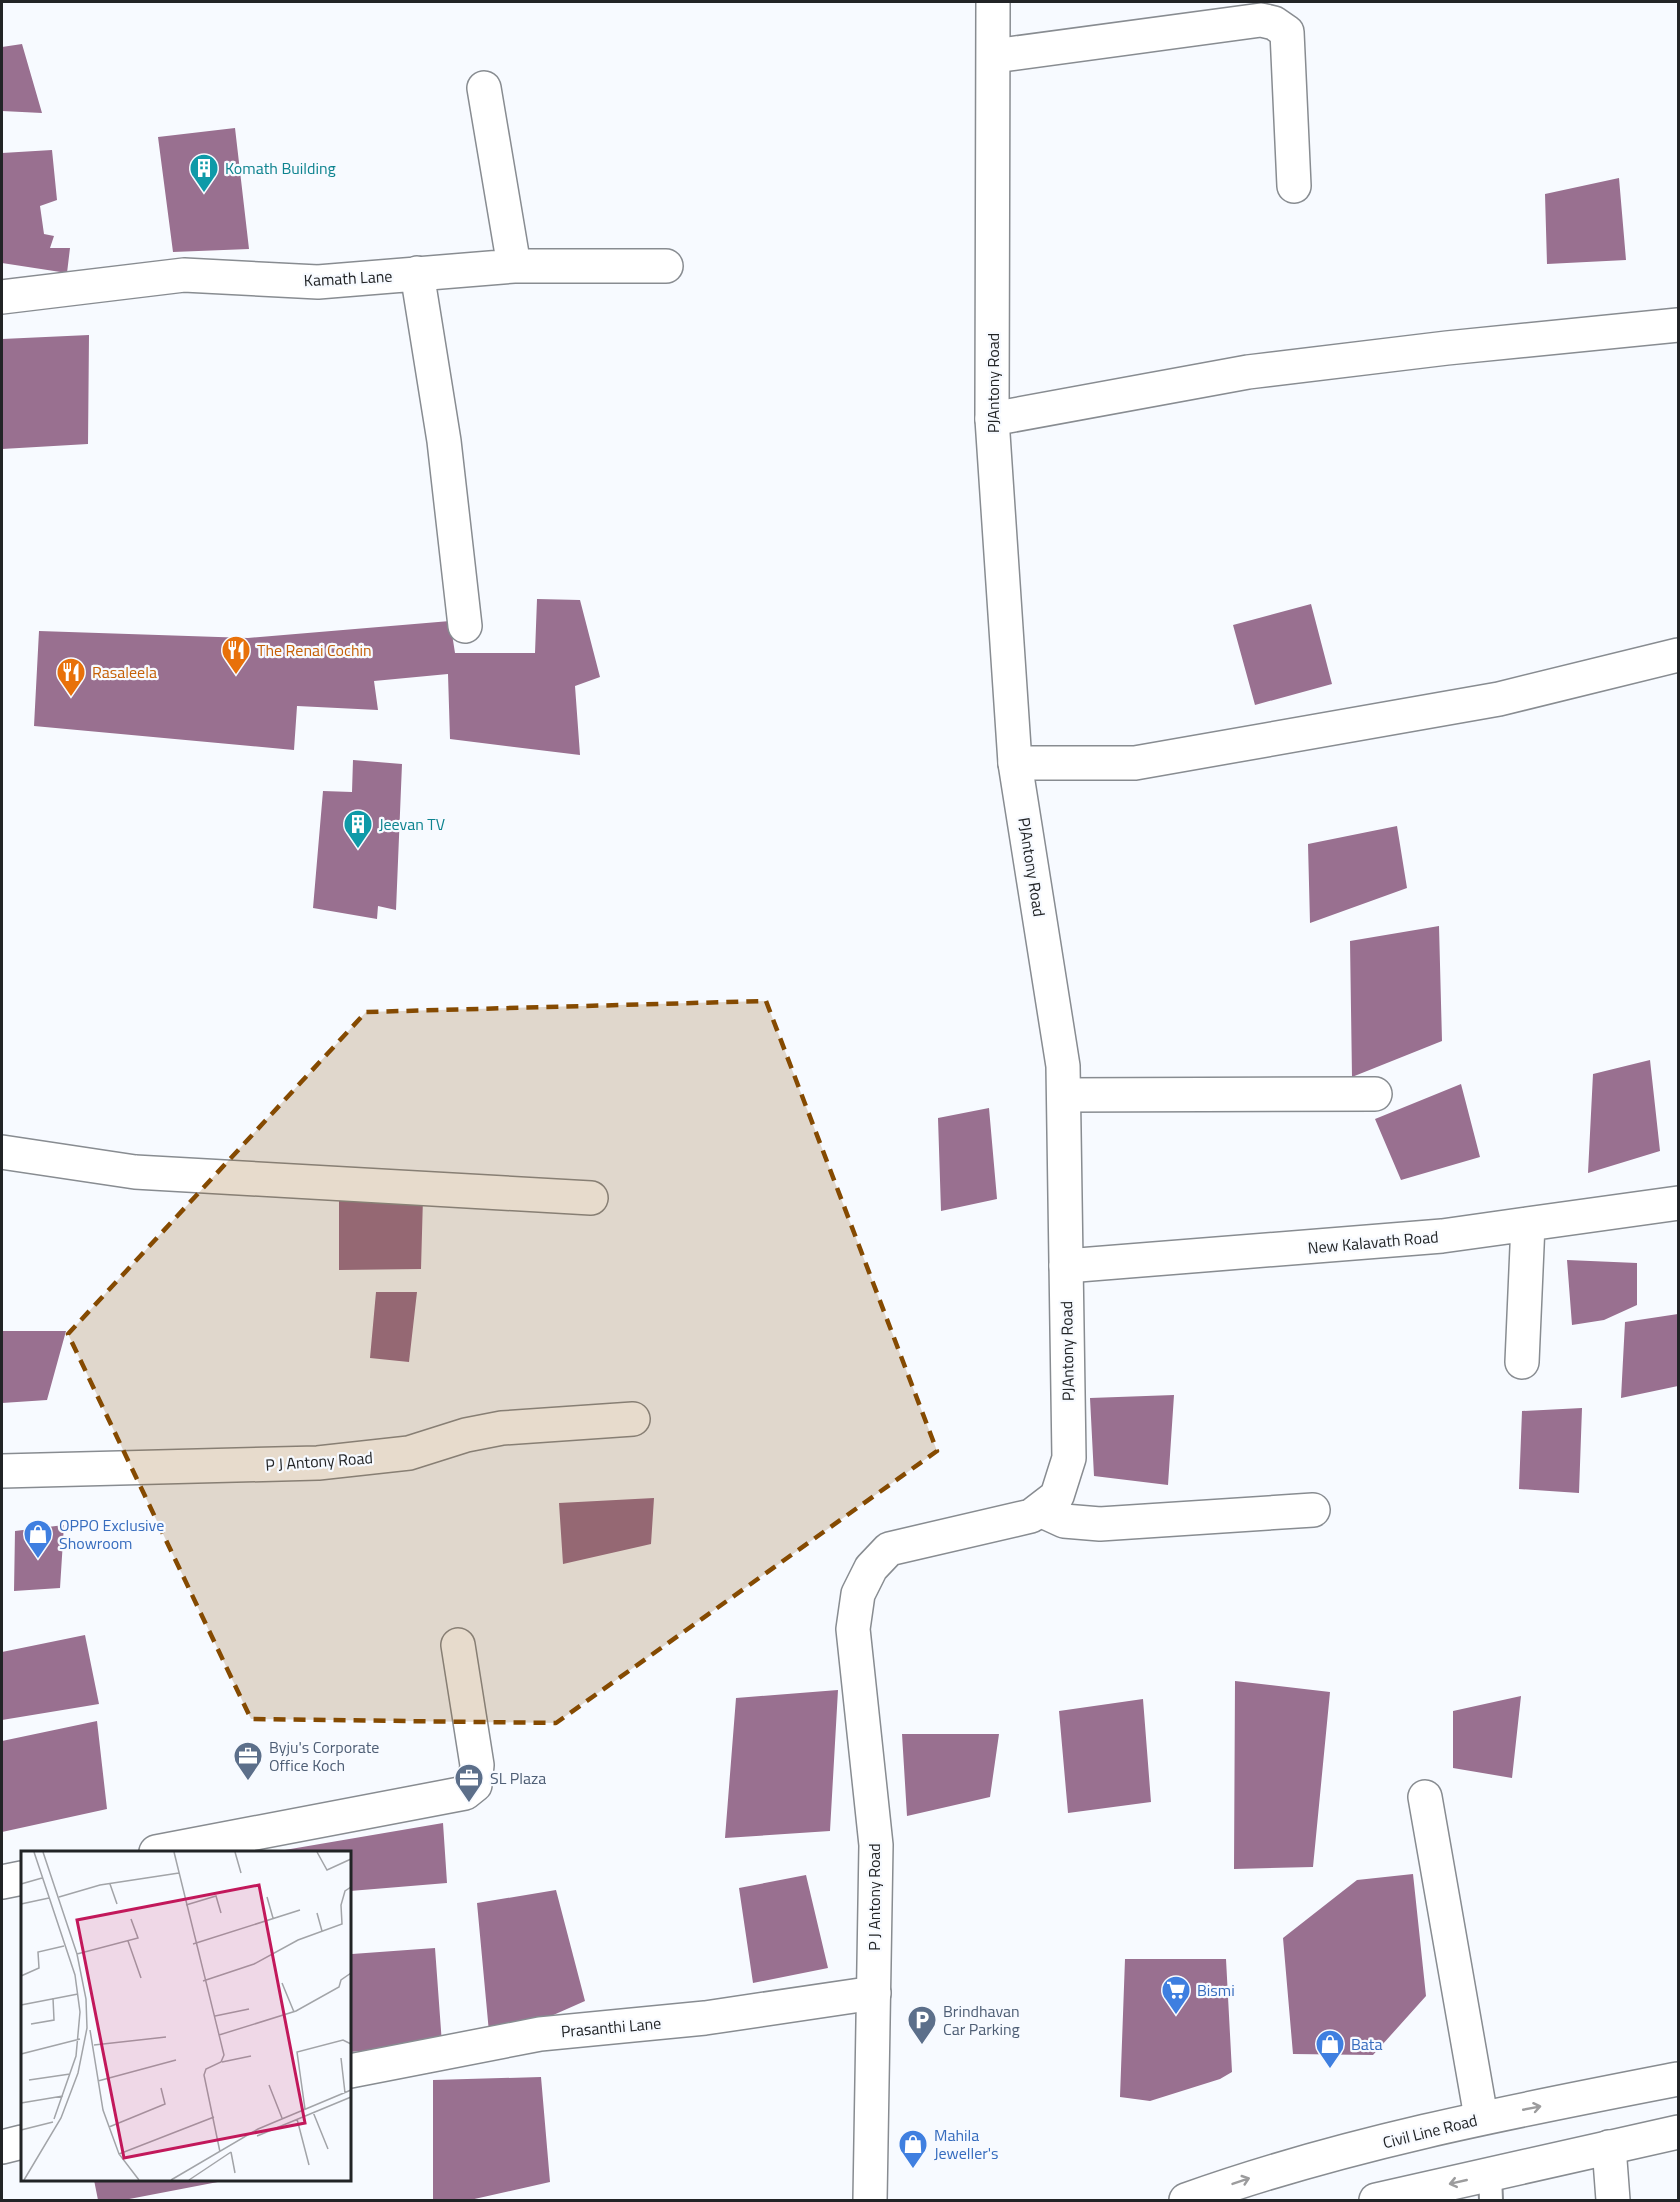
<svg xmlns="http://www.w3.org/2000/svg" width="1680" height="2202" viewBox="0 0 1680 2202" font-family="'Titillium Web',sans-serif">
	<rect width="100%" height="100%" fill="#f7faff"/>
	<path fill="#997090" d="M22,44L42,113L2,111V47Z
		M235,128L249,249L173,252L158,137Z
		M52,150L57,200L40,206L44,234L54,236L50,248H70L67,273L2,263V153Z
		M1619,178L1626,260L1547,264L1545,194Z
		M89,335L88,444L2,449V339Z
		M537,599L580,600L600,677L575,686L580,755L450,739L448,674L374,681L378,710L297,706L294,750L34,726L39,631L248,638L450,621L455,653H535Z
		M1311,604L1332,684L1255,705L1233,625Z
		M353,760L402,764L396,910L378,906L377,919L313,908L323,791L352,792Z
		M1397,826L1407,888L1310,923L1308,844Z
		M1439,926L1442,1041L1352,1077L1350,941Z
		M1650,1060L1660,1151L1588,1173L1593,1074Z
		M1461,1084L1480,1157L1401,1180L1375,1119Z
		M989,1108L997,1199L941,1211L938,1118Z
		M423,1197L421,1269L339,1270V1201Z
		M1567,1260L1637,1263V1305L1604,1320L1572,1325Z
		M376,1292H417L409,1362L370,1358Z
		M1678,1314V1386L1621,1398L1625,1322Z
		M2,1331H66L47,1400L2,1403Z
		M1174,1395L1168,1485L1094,1476L1090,1398Z
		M1582,1408L1579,1493L1519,1489L1522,1411Z
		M654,1498L651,1544L563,1564L559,1503Z
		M64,1525L60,1588L14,1591L15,1531Z
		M85,1635L99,1704L2,1720V1652Z
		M1235,1681L1330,1692L1313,1867L1234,1869Z
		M838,1690L830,1831L725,1838L736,1698Z
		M1521,1696L1512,1778L1453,1768V1711Z
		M1143,1699L1151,1802L1068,1813L1059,1711Z
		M97,1721L107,1809L2,1832V1741Z
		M902,1734H999L990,1797L907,1816Z
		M443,1823L447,1883L350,1891V1852H273Z
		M1413,1874L1426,1996L1373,2055L1293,2054L1283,1938L1357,1880Z
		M806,1875L828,1968L753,1983L739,1888Z
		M556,1890L585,2001L490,2043L477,1903Z
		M350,1946L352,1954L435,1948L442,2044L350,2052Z
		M1125,1959H1226L1232,2072L1220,2079L1150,2101L1120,2097Z
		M541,2077L550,2182L470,2200H433V2080Z
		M94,2180H223V2181L124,2200H98Z"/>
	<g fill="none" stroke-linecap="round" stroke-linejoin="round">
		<g stroke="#888c91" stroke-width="26">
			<path id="lane" d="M1490,2175L1491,2200"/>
		</g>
		<g stroke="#888c91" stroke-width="36">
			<path id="street" d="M994,56L1261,20L1274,23L1287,32L1294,186
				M514,266H666
				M417,273L444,441L465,626
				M2,297L184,275L318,282L514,266L484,88
				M992,419L1248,372L1447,348L1678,325
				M1015,763H1135L1499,699L1678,655
				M1064,1095L1375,1094
				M2,1152L135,1172L591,1198
				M1066,1266L1442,1236L1678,1203
				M1522,1362L1528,1224
				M2,1471L318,1463L409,1453L466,1435L502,1428L633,1419
				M1040,1510L1064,1521L1100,1524L1313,1510
				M1425,1797L1481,2117
				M156,1852L465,1793L475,1785L477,1765L458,1645
				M2,1882L22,1878
				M350,2071L540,2034L705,2018L874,1993
				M2,2147L22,2142
				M1609,2147L1613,2200"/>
		</g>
		<g stroke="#888c91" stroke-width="36">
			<path id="secondary" d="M870,2200L876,1845L853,1629L858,1594L871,1568L889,1549L1031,1516L1057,1496L1069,1458L1063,1066L1015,763L992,419L993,2"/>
		</g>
		<g stroke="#888c91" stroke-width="36">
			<path id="primary" d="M1186,2200C1345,2143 1513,2111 1678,2079
				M1376,2200L1678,2132"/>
		</g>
		<use href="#lane" stroke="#fff" stroke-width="22"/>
		<use href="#street" stroke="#fff" stroke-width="33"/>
		<use href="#secondary" stroke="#fff" stroke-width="33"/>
		<use href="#primary" stroke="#fff" stroke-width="33"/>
	</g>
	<defs><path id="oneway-shaft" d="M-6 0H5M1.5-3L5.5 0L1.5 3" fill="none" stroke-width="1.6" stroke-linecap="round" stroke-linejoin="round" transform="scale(1.5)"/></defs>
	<g stroke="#9c9c9d">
		<use href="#oneway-shaft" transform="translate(1532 2108) rotate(-11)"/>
		<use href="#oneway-shaft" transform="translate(1241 2181) rotate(-19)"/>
		<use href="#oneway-shaft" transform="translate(1458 2182) rotate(167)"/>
	</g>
	<path fill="#854a01" fill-opacity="0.2" stroke="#854a01" stroke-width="4.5" stroke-dasharray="12 8" stroke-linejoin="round" d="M766,1001L937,1451L556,1723L251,1719L68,1334L366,1012Z"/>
	<defs>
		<g id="building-pin" transform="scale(1.5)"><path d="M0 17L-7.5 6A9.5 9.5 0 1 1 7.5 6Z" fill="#0f9aa8" stroke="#f7faff"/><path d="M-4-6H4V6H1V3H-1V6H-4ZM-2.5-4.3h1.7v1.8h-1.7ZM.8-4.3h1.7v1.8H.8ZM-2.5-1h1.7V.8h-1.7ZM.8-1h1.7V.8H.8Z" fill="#fff"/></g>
		<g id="restaurant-pin" transform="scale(1.5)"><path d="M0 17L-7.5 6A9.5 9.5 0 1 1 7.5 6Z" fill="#e8710a" stroke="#f7faff"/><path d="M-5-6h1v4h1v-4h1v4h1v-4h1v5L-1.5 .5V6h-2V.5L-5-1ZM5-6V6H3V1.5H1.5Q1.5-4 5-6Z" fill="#fff"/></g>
		<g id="shop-pin" transform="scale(1.5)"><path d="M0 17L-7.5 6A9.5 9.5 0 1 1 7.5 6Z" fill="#3f7fe0" stroke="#f7faff"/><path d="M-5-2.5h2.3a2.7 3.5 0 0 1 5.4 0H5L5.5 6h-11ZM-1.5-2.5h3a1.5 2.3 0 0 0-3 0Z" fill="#fff"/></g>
		<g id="office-pin" transform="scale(1.5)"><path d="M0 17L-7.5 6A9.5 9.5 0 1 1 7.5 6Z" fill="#5c6f8a" stroke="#f7faff"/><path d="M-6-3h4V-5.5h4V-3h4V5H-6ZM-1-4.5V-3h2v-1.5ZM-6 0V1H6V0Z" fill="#fff"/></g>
		<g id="supermarket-pin" transform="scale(1.5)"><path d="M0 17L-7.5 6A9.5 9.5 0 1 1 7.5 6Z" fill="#3f7fe0" stroke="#f7faff"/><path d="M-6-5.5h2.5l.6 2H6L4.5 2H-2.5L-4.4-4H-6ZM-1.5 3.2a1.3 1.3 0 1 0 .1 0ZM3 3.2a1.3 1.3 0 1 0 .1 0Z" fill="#fff"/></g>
		<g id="parking-pin" transform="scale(1.5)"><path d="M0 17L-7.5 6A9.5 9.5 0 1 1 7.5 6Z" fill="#5c6f8a" stroke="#f7faff"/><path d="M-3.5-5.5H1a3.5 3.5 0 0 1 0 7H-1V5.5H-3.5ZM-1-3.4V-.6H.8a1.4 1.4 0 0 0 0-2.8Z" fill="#fff"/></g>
	</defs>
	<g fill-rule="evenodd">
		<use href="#building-pin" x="204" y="168"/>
		<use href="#restaurant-pin" x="236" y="650"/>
		<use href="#restaurant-pin" x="71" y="672"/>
		<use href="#building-pin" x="358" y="824"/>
		<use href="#shop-pin" x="38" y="1534"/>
		<use href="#office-pin" x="248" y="1756"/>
		<use href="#office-pin" x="469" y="1778"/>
		<use href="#supermarket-pin" x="1176" y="1990"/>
		<use href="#parking-pin" x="922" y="2020"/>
		<use href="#shop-pin" x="1330" y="2044"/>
		<use href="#shop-pin" x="913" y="2144"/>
	</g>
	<g text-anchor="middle" stroke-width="4.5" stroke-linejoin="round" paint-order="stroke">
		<g font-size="16" fill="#0d838f" stroke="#f7faff" text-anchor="start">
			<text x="225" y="174">Komath Building</text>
			<text x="379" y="830">Jeevan TV</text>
		</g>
		<g font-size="16" fill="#222426" stroke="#f7faff">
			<text transform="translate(348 278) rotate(-3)" y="6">Kamath Lane</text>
			<text transform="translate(993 383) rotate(-90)" y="6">PJAntony Road</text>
			<text transform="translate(1032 867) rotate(81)" y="6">PJAntony Road</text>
			<text transform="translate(1373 1242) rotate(-5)" y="6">New Kalavath Road</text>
			<text transform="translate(1067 1351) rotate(-91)" y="6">PJAntony Road</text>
			<text transform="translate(319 1461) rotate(-4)" y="6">P J Antony Road</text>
			<text transform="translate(874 1897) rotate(-90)" y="6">P J Antony Road</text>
			<text transform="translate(611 2027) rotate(-5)" y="6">Prasanthi Lane</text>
			<text transform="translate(1430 2131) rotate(-14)" y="6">Civil Line Road</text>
		</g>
		<g font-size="16" fill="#c56008" stroke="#f7faff" text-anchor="start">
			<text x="257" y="656">The Renai Cochin</text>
			<text x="92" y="678">Rasaleela</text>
		</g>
		<g font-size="16" fill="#366cbe" stroke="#f7faff" text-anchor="start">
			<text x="59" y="1531">OPPO Exclusive<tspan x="59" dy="18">Showroom</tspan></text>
			<text x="1197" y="1996">Bismi</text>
			<text x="1351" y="2050">Bata</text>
			<text x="934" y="2141">Mahila<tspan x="934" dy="18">Jeweller's</tspan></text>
		</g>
		<g font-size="16" fill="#4e5e75" stroke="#f7faff" text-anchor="start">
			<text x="269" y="1753">Byju's Corporate<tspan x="269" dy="18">Office Koch</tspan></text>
			<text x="490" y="1784">SL Plaza</text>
			<text x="943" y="2017">Brindhavan<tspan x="943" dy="18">Car Parking</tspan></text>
		</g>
	</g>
	<g transform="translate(21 1851)">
		<rect width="330" height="330" fill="#f7faff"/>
		<path fill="none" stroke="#a2a4a8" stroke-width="1.5" d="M13,1L54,124L59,161L55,205L33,268M153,1L203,204L200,211L185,218L183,224L199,301M214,1L220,22M296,1L306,19L330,8M0,33L21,27M89,33L96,53M38,46L79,34L158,22M246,46L252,67M0,53L28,47M165,54L195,45L200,62M296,62L301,80M107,90L120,127M172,93L279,59M56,103L117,87L110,68M0,125L18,117L17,101L43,95M182,130L233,113L277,89L321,73L320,54L324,40L330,36M261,132L273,161M0,154L57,143M194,165L228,158M10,173L33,169L32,147M69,179L82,259L98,303L118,329M198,184L275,160L318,136L320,129L330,122M73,194L145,186M0,203L59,188M320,207L324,242M201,211L230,205M8,229L49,223M77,230L155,209M248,234L261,267M0,252L42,245M284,258L276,201L322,189L330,193M292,261L307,298M276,268L288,314M88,276L144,253L140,237M0,279L32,271M236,285L330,246M210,301L214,322M98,303L193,266M3,329L40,267L57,222L66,177L65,148L56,103L22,1M150,329L237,278L330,239M168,329L210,301"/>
		<path fill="#c2185b" fill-opacity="0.15" stroke="#c2185b" stroke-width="3" d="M238,34L284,272L103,307L56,69Z"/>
		<rect width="330" height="330" fill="none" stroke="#222426" stroke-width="3"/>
	</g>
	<rect width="1680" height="2202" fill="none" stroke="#222426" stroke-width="6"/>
</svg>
